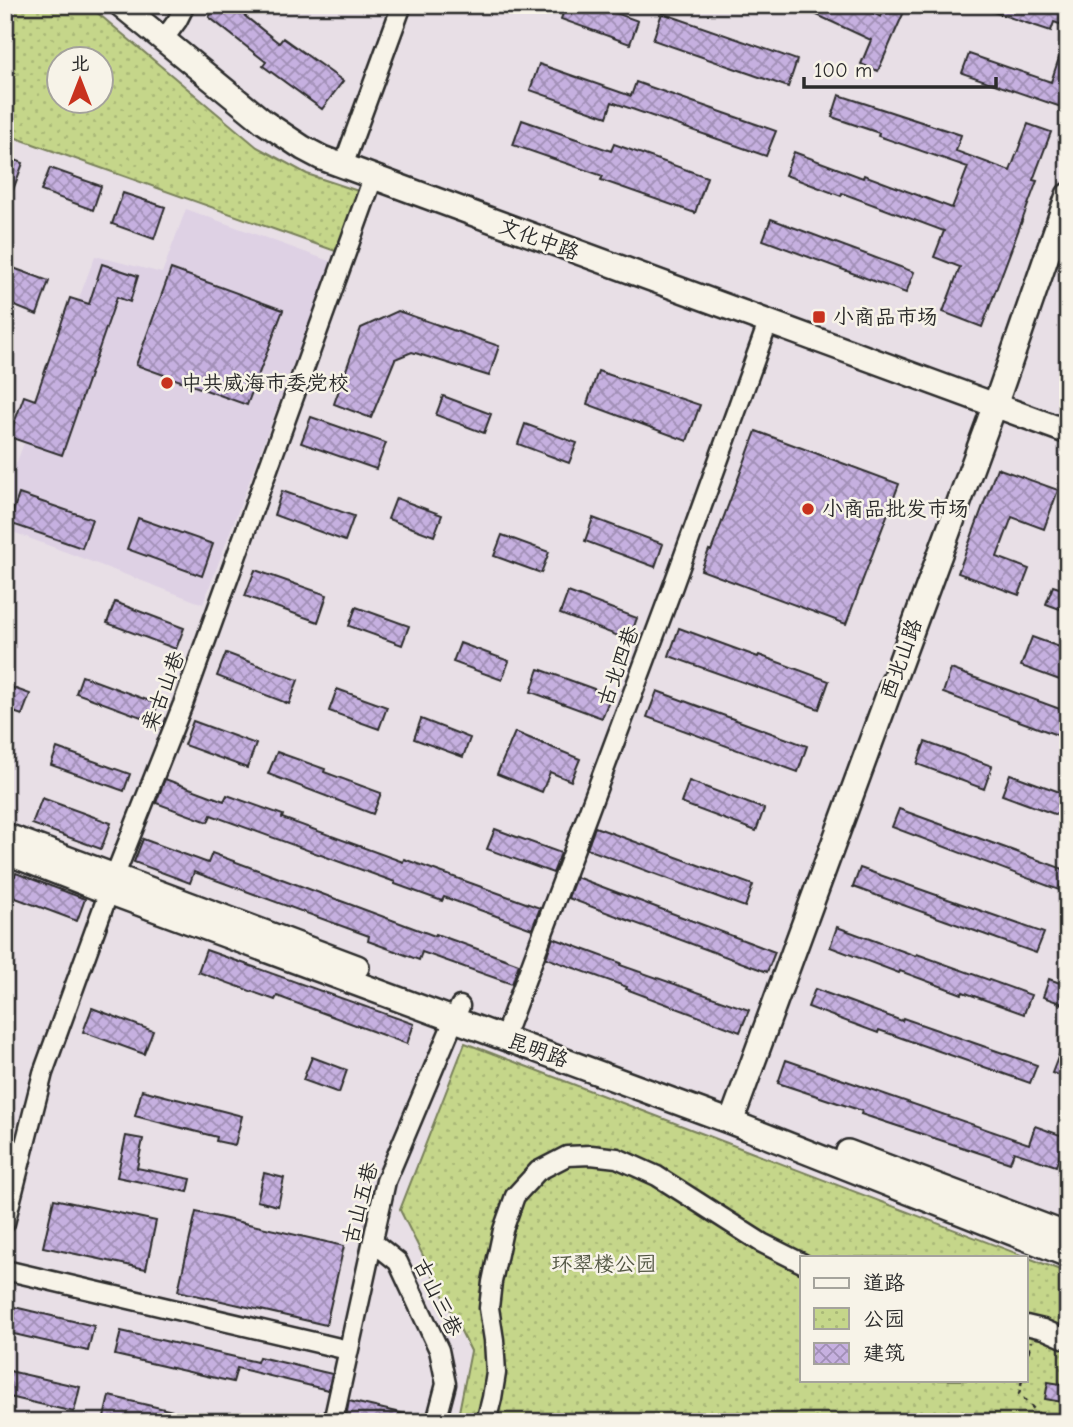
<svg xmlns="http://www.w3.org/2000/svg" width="1073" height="1427" viewBox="0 0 1073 1427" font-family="'Comic Neue','LXGW WenKai TC',sans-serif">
	<defs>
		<pattern id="park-dots" width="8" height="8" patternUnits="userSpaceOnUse" patternTransform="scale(1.75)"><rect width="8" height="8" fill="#c5d68a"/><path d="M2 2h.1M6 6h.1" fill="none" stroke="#a9b877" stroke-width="1.8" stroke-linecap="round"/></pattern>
		<pattern id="building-cross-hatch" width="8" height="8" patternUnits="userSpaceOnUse" patternTransform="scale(1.75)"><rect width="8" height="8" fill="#c6b0e0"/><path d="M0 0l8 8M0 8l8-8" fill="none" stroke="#a18fb6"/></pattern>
	</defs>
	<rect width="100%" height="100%" fill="#e8dfe6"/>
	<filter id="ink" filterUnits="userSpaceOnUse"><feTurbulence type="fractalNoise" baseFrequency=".0143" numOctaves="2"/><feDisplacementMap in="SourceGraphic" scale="14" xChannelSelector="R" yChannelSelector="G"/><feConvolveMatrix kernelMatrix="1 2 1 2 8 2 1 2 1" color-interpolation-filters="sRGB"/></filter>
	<g filter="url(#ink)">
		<path fill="#ded1e4" d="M186,209L332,262L203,604L5,529V493L95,256L162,273Z"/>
		<path fill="url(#park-dots)" stroke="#78805a" stroke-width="2" fill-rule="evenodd" d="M5,5H88L257,147L307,174L361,192L341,253L5,134ZM60,60H102V102H60Z
			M465,1043L1068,1273V1422H457L471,1351L400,1210ZM802,1257H1026V1380H802Z"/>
		<path fill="url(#building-cross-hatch)" stroke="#2b2b2b" stroke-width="2" d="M218,5H231L279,43L283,38L343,81L322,109L263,66L266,62L209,17Z
			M566,5H594L638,21L630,44L561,19Z
			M822,5H856L881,17L886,5H907L878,71L861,64L871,40L817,15Z
			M979,5H1050L1068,12V27L1054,22L1051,31L978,7Z
			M662,13L797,60L788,87L653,40Z
			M969,54L1051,82L1059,58L1068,61V98L1064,108L962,73Z
			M539,64L631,96L636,82L776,131L766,156L612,102L607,117L530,90Z
			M839,95L961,135L956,151L1010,171L1028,124L1051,132L1033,180L1037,181L982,327L943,312L960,267L934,257L944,231L842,193L841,196L785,175L794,152L863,178L864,175L952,208L968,167L878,136L879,133L832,117Z
			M522,120L611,151L614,144L707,177L695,213L601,180L603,176L513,145Z
			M5,156L23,163L13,190L5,187Z
			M50,168L101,186L93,210L41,191Z
			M123,193L165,207L154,239L112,224Z
			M771,219L914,272L906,293L763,240Z
			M102,264L138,276L130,302L117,297L62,455L9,437L24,396L35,400L70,298L89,304Z
			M5,265L49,281L37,315L5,302Z
			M171,269L283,310L247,405L136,365Z
			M398,311L499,346L489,376L412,352L395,359L371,418L334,404L361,328Z
			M598,371L700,405L687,441L587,404Z
			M443,396L491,414L484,433L436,415Z
			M311,417L386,443L376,469L301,443Z
			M525,424L577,443L569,463L518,444Z
			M756,431L899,484L846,624L701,570L709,550L711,551Z
			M997,468L1058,490L1044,529L1012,517L997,557L1029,569L1019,595L958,573Z
			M282,491L354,516L345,541L274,515Z
			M19,494L92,519L82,548L9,523Z
			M396,498L442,515L434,536L388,519Z
			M138,518L213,544L202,576L127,549Z
			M593,518L663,544L655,567L585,541Z
			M502,535L549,552L541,573L494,556Z
			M255,570L327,595L318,622L245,596Z
			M1053,586L1068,591V612L1046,604Z
			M568,592L637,618L629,640L560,614Z
			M115,602L184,628L176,649L107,623Z
			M356,607L409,626L402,645L349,626Z
			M679,628L758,657L759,655L829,681L819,709L669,656Z
			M1032,637L1068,650V683L1021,666Z
			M460,643L509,661L502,680L453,662Z
			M226,653L298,680L289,704L217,676Z
			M539,669L611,695L602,718L531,692Z
			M951,669L1068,712V739L943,693Z
			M82,676L158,704L152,721L76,693Z
			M5,685L30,694L22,715L5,709Z
			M337,689L387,707L379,729L329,711Z
			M657,691L807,746L798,772L647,717Z
			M421,719L470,738L463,757L414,739Z
			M193,721L256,744L247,768L184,745Z
			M515,732L580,759L571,781L550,772L542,792L497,774Z
			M925,742L992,766L984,789L917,764Z
			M57,748L130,774L124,791L51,765Z
			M277,752L325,769L324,772L381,793L373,814L268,774Z
			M1010,774L1068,795V819L1002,795Z
			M165,779L224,801L227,795L283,815L282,818L403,862L404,859L540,908L532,929L444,897L442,901L395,884V882L211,815L208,822L156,803Z
			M689,781L764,809L756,831L681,803Z
			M42,798L111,823L101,849L32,824Z
			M899,809L1066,870L1059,890L892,827Z
			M595,827L753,885L745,907L587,849Z
			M495,829L561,853L553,873L487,849Z
			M143,839L208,863L212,853L435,936L436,934L519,964L512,984L422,952L419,960L368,941L369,936L194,872L190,883L134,862Z
			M860,868L1044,933L1036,953L853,887Z
			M5,873L15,876L16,873L85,899L77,921L5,894Z
			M576,877L775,952L767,972L568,898Z
			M837,927L916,956L917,954L1031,995L1024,1014L963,992L962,994L900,971L899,973L830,947Z
			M553,938L621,963L620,965L749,1010L740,1032L626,989L627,987L546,958Z
			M206,950L414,1024L407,1044L277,996L275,1000L198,972Z
			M1049,979L1068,986V1006L1043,997Z
			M815,989L902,1021L903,1018L1037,1065L1030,1083L879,1030L878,1033L808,1007Z
			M92,1008L153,1031L144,1054L83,1032Z
			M1067,1034H1068V1078L1052,1073Z
			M312,1057L347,1070L339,1093L303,1080Z
			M786,1060L1029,1144L1035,1126L1066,1137L1056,1166L1014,1152L1010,1163L861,1114L862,1111L778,1083Z
			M142,1090L242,1116L235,1145L216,1141L217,1137L135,1116Z
			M126,1136L143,1139L137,1168L191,1179L188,1192L117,1177Z
			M264,1173L284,1178L278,1206L257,1201Z
			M54,1199L156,1221L146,1269L43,1247Z
			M196,1212L344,1246L326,1325L178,1291Z
			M10,1306L94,1326L88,1351L5,1332Z
			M121,1331L257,1362L259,1357L332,1374L328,1390L237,1368L233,1382L115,1355Z
			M5,1370L80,1387L74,1412L5,1396Z
			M1048,1382L1068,1385V1403L1045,1399Z
			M109,1396L203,1418L202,1422H103Z
			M349,1401L422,1418L421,1422H345Z"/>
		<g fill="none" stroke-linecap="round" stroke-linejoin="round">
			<g stroke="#2b2b2b" stroke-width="23">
				<path id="minor" d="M163,40L177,21L185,5
					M343,166L402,5
					M509,1024L673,586L768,323
					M5,1223L43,1073L115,875L183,704L373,178
					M373,1242L398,1262L439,1350L446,1384L436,1422
					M5,1270L348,1350
					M1026,1325L1043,1329L1068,1340
					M333,1422L386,1181L460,1006
					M486,1422L492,1398L496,1373L494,1340L489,1308L492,1282L503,1230L515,1196L538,1171L567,1156L591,1155L617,1158L657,1176L762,1243L802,1263"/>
			</g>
			<g stroke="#2b2b2b" stroke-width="28">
				<path id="major" d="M121,5L264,122L303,148L322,158L1068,432
					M5,835L357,967
					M5,852L95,887L731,1122L1068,1255
					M731,1122L1000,391L1068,195
					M848,1152L1068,1235"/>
			</g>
			<path stroke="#2b2b2b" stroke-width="2.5" stroke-dasharray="5 5" stroke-linecap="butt" d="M1026,1362L1031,1341
				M1022,1380L1019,1394L1047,1422"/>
			<use href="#minor" stroke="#f7f3e8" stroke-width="18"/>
			<use href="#major" stroke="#f7f3e8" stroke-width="23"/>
		</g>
	</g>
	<g fill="#c8321e" stroke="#f7f3e8" stroke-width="2.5">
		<rect x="812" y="310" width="14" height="14" rx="3.5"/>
		<circle cx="167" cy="383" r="7"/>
		<circle cx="808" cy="509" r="7"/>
	</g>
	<g text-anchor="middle" stroke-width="5" stroke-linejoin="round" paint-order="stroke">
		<g font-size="21" fill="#2b2b2b" stroke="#f7f3e8">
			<text transform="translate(539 239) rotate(20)" y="7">文化中路</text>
			<text transform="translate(901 659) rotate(-70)" y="7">西北山路</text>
			<text transform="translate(618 666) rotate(-70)" y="7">古北四巷</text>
			<text transform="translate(163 691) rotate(-69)" y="7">亲古山巷</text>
			<text transform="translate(538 1050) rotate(20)" y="7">昆明路</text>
			<text transform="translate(360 1203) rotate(-75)" y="7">古山五巷</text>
			<text transform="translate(438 1297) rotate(64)" y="7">古山三巷</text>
		</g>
		<g font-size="21" fill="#2b2b2b" stroke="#f7f3e8" text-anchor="start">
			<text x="833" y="324">小商品市场</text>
			<text x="181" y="390">中共威海市委党校</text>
			<text x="822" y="516">小商品批发市场</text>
		</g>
		<g font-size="21" fill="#525643" stroke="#f7f3e8">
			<text x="604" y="1271">环翠楼公园</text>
		</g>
	</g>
	<rect width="1073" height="1427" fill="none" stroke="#f7f3e8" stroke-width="28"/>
	<rect x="14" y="14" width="1045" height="1399" fill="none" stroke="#2b2b2b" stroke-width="2.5" filter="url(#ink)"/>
	<rect x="800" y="1256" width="228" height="126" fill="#f7f3e8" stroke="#a5a39c" stroke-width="2"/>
	<rect x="814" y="1278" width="35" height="10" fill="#f7f3e8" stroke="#a5a39c" stroke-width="2"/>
	<text x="863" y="1290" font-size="21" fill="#2b2b2b">道路</text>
	<rect x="814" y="1308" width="35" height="21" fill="url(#park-dots)" stroke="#a5a39c" stroke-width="2"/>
	<text x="863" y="1326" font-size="21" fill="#2b2b2b">公园</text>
	<rect x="814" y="1343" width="35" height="21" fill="url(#building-cross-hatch)" stroke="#a5a39c" stroke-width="2"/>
	<text x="863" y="1360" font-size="21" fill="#2b2b2b">建筑</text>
	<g transform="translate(80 80)"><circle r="33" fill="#f7f3e8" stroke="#a5a39c" stroke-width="2"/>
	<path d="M0-5L12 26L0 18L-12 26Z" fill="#c8321e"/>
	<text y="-10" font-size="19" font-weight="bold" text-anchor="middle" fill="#2b2b2b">北</text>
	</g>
	<path d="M804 77v10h192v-10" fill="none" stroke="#2b2b2b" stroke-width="3.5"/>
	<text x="814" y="77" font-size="21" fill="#2b2b2b" stroke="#f7f3e8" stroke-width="5" paint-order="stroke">100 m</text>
</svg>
